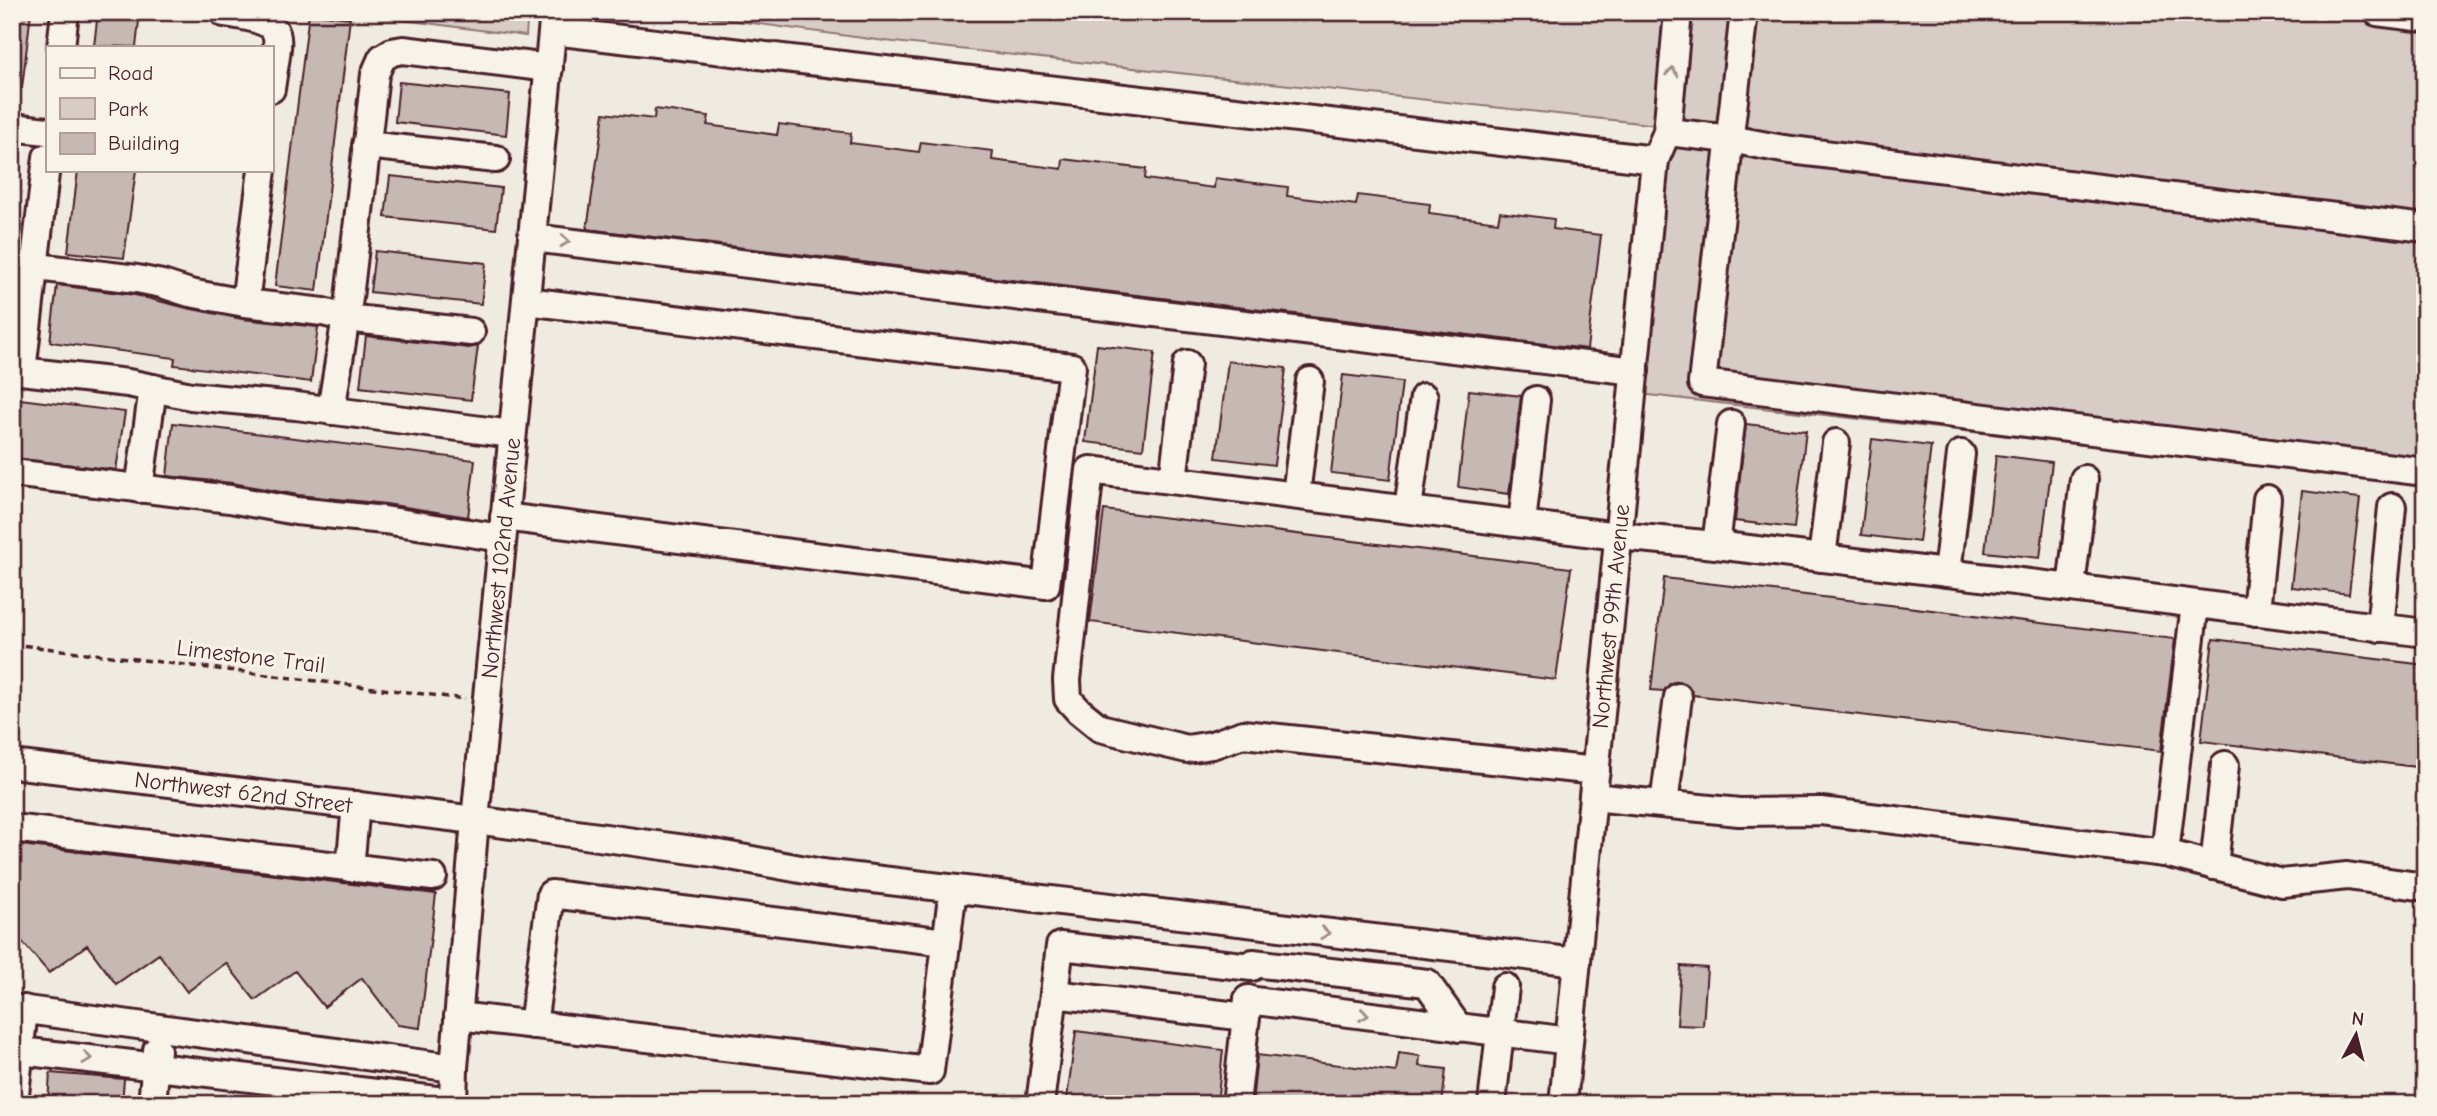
<svg xmlns="http://www.w3.org/2000/svg" width="2437" height="1116" viewBox="0 0 2437 1116" font-family="'Comic Neue',sans-serif">
	<rect width="100%" height="100%" fill="#f0ebe0"/>
	<filter id="ink" filterUnits="userSpaceOnUse"><feTurbulence type="fractalNoise" baseFrequency=".0143" numOctaves="2"/><feDisplacementMap in="SourceGraphic" scale="14" xChannelSelector="R" yChannelSelector="G"/><feConvolveMatrix kernelMatrix="1 2 1 2 8 2 1 2 1" color-interpolation-filters="sRGB"/></filter>
	<g filter="url(#ink)">
		<path fill="#d8cdc6" stroke="#917678" stroke-width="2" d="M342,12H528L526,36Z
			M671,12H2425V484L1632,393L1667,126L885,41Z"/>
		<path fill="#c6b8b3" stroke="#4a1f2b" stroke-width="2" d="M12,12H31L22,88L12,87Z
			M98,12H140L136,47L94,46Z
			M309,13L350,18L317,291L275,286Z
			M399,82L510,94L506,135L395,122Z
			M655,109L709,116L707,125L777,135L779,124L851,133L850,143L919,152L921,142L993,151L992,160L1062,169L1063,159L1146,169L1145,179L1214,188L1215,178L1288,187L1287,196L1356,205L1358,195L1430,204L1429,213L1498,222L1500,212L1554,219L1553,229L1601,235L1587,349L587,229L604,113L654,119Z
			M78,170H136L124,258L68,252Z
			M390,176L501,188L496,229L385,217Z
			M375,251L486,263L481,304L370,292Z
			M57,285L135,295L187,308L242,319L318,327L311,382L174,365L175,358L50,342Z
			M366,336L469,348L478,346L471,400L360,387Z
			M1097,345L1155,352L1143,449L1085,442Z
			M1228,361L1286,368L1274,465L1216,458Z
			M1343,375L1402,382L1390,480L1331,473Z
			M1469,390L1521,396L1509,494L1458,487Z
			M12,398L125,412L116,470L12,458Z
			M173,423L475,460L468,517L386,504L298,495L232,483L167,476Z
			M1746,424L1806,431L1794,528L1735,521Z
			M1872,439L1931,446L1919,542L1861,535Z
			M1996,455L2052,462L2040,558L1985,552Z
			M2302,491L2360,498L2349,594L2291,587Z
			M1104,510L1571,568L1556,680L1090,622Z
			M1664,578L2175,639L2161,751L1693,695L1688,685L1679,681L1671,683L1664,691L1651,690Z
			M2213,639L2425,665V768L2201,741Z
			M12,844L436,894L420,1028L398,1025L362,978L324,1007L295,971L255,1000L226,963L187,992L159,954L116,984L87,945L49,973L19,938L12,943Z
			M1681,966L1707,968L1703,1026L1677,1025Z
			M1076,1031L1223,1050L1217,1104H1111L1067,1098Z
			M1399,1053L1420,1056L1419,1066L1446,1069L1442,1104H1252L1257,1055L1396,1072Z
			M50,1073L124,1079L122,1104H48Z"/>
		<g fill="none" stroke-linecap="round" stroke-linejoin="round">
			<g stroke="#4a1f2b" stroke-width="32">
				<g id="minor">
					<path d="M1744,12L1702,383L2425,472"/>
					<path d="M2377,12L2425,18"/>
					<path d="M224,13C291,23 279,29 271,89"/>
					<path d="M553,31L1655,160"/>
					<path d="M61,47L65,12"/>
					<path d="M12,127L47,131"/>
					<path d="M1667,132L1730,139L1783,149L2425,228"/>
					<path d="M366,145L496,159"/>
					<path d="M533,238L1635,371"/>
					<path d="M12,264L137,279L162,284L190,293L245,303L323,312L346,318L471,332"/>
					<path d="M245,303L262,170"/>
					<path d="M12,370L128,383L191,396L296,406L512,434"/>
					<path d="M22,371L47,157"/>
					<path d="M331,411L349,298L375,74L382,58L392,52L403,50L549,68"/>
					<path d="M12,473L230,499L296,511L384,520L502,538"/>
					<path d="M1173,480L1187,364"/>
					<path d="M139,489L153,388"/>
					<path d="M1296,495L1310,381"/>
					<path d="M1408,508L1424,397"/>
					<path d="M504,517L1046,585L1072,367L526,301"/>
					<path d="M1522,523L1536,400"/>
					<path d="M1716,545L1731,424"/>
					<path d="M1822,558L1836,443"/>
					<path d="M1947,573L1961,454"/>
					<path d="M2071,588L2084,479"/>
					<path d="M2256,612L2267,499"/>
					<path d="M2380,628L2392,507"/>
					<path id="s1" d="M12,764L475,820L714,853L822,873L1577,962"/>
					<path d="M1596,771L1243,734L1212,745L1187,749L1100,728L1079,711L1068,699L1067,680L1090,470L1618,536L1716,545L2071,588L2425,633"/>
					<path d="M1593,797L1739,812L1821,811L2165,853L2282,883L2347,876L2425,887"/>
					<path d="M1664,804L1678,697"/>
					<path d="M12,828L433,877"/>
					<path d="M2165,853L2195,604"/>
					<path d="M2214,866L2225,765"/>
					<path d="M350,868L356,805"/>
					<path d="M1253,963L1427,983L1459,1028"/>
					<path d="M1054,994L1246,1017"/>
					<path d="M1248,1000L1569,1041"/>
					<path d="M12,1008L454,1068"/>
					<path d="M458,1016L930,1071L953,889"/>
					<path d="M533,1025L551,894L946,942"/>
					<path d="M12,1050L453,1102"/>
					<path d="M14,1104L24,1009"/>
					<path d="M152,1104L157,1050"/>
					<path id="s2" d="M453,1104L454,1068L475,820L554,12"/>
					<path d="M1040,1104L1060,946L1252,967"/>
					<path d="M1236,1104L1248,999"/>
					<path d="M1492,1104L1505,987"/>
					<path id="s3" d="M1563,1104L1655,160L1667,132L1678,12"/>
				</g>
			</g>
			<path stroke="#4a1f2b" stroke-width="3.5" stroke-dasharray="7 5" stroke-linecap="butt" d="M12,644L465,699"/>
			<use href="#minor" stroke="#f7f3e8" stroke-width="26"/>
		</g>
		<defs><path id="oneway-chevron" d="M-2-3.5L2.5 0L-2 3.5" fill="none" stroke-width="1.6" stroke-linecap="round" stroke-linejoin="round" transform="scale(1.75)"/></defs>
		<g stroke="#a0898a">
			<use href="#oneway-chevron" transform="translate(1672 72) rotate(-85)"/>
			<use href="#oneway-chevron" transform="translate(565 241) rotate(5)"/>
			<use href="#oneway-chevron" transform="translate(1325 933) rotate(7)"/>
			<use href="#oneway-chevron" transform="translate(1364 1015) rotate(8)"/>
			<use href="#oneway-chevron" transform="translate(87 1058) rotate(7)"/>
		</g>
	</g>
	<g text-anchor="middle" stroke-width="6" stroke-linejoin="round" paint-order="stroke">
		<g font-size="23" fill="#4a1f2b" stroke="#f7f3e8">
			<text dy="8" stroke="none"><textPath href="#s2" startOffset="548">Northwest 102nd Avenue</textPath></text>
			<text dy="8" stroke="none"><textPath href="#s3" startOffset="490">Northwest 99th Avenue</textPath></text>
			<text transform="translate(251 656) rotate(7)" y="8">Limestone Trail</text>
			<text dy="8" stroke="none"><textPath href="#s1" startOffset="233">Northwest 62nd Street</textPath></text>
		</g>
	</g>
	<rect width="2437" height="1116" fill="none" stroke="#f7f3e8" stroke-width="42"/>
	<rect x="21" y="21" width="2395" height="1074" fill="none" stroke="#4a1f2b" stroke-width="2.5" filter="url(#ink)"/>
	<rect x="46" y="46" width="228" height="126" fill="#f7f3e8" stroke="#b29e9c" stroke-width="2"/>
	<rect x="60" y="68" width="35" height="10" fill="#f7f3e8" stroke="#b29e9c" stroke-width="2"/>
	<text x="108" y="80" font-size="21" fill="#4a1f2b">Road</text>
	<rect x="60" y="98" width="35" height="21" fill="#d8cdc6" stroke="#b29e9c" stroke-width="2"/>
	<text x="108" y="116" font-size="21" fill="#4a1f2b">Park</text>
	<rect x="60" y="133" width="35" height="21" fill="#c6b8b3" stroke="#b29e9c" stroke-width="2"/>
	<text x="108" y="150" font-size="21" fill="#4a1f2b">Building</text>
	<g transform="translate(2356 1035) rotate(7)" stroke="#f7f3e8" stroke-width="5" paint-order="stroke">
	<path d="M0-5L12 26L0 18L-12 26Z" fill="#4a1f2b"/>
	<text y="-10" font-size="19" font-weight="bold" text-anchor="middle" fill="#4a1f2b">N</text>
	</g>
</svg>
